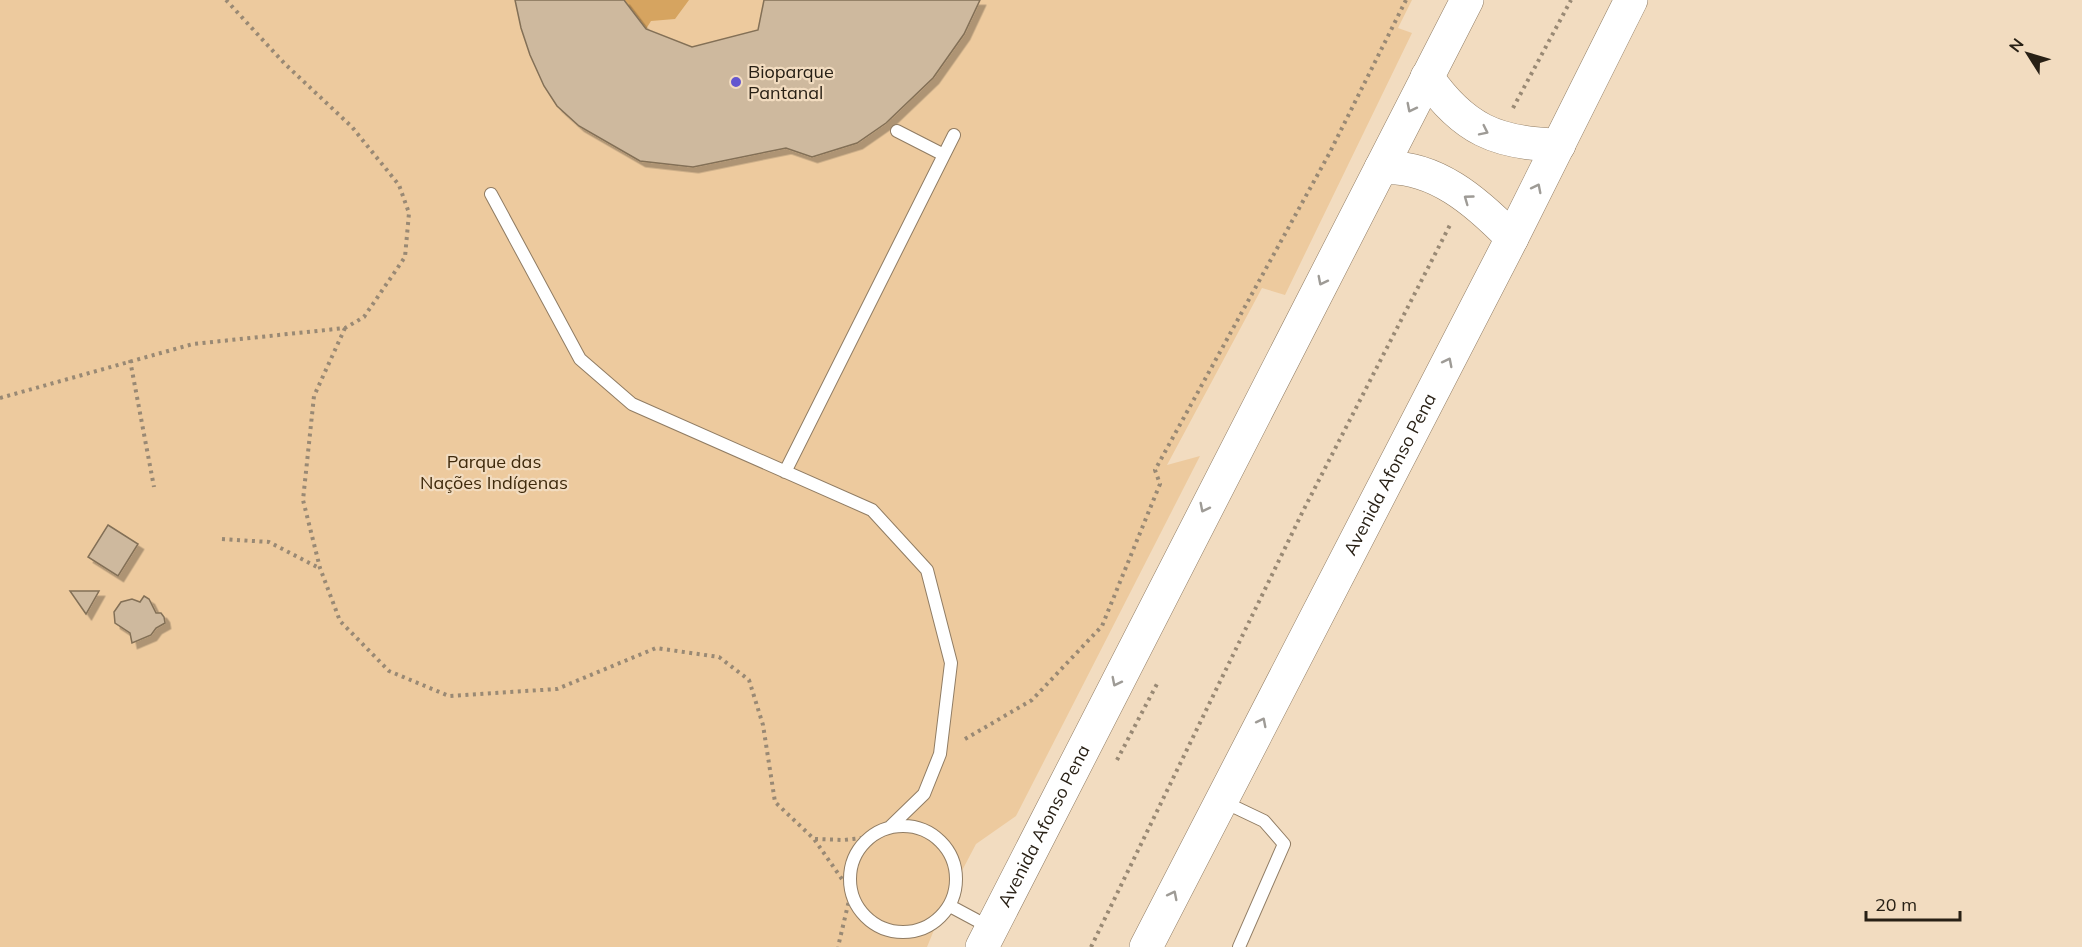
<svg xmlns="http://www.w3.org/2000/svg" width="2082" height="947" viewBox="0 0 2082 947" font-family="Mulish,sans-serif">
	<defs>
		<filter id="shadow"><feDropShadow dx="5.5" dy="5.5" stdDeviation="0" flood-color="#0004"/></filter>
	</defs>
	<rect width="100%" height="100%" fill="#f2dcc0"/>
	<path fill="#edca9e" d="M0,0H1412L1398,28L1412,33L1285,295L1262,288L1167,465L1200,456L1016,816L976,844L946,901L927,947H0Z"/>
	<path fill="#d6a460" d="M624,0H689L675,19L651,21L646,29Z"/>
	<path fill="#ceb99e" stroke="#837057" stroke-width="1.5" filter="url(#shadow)" d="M515,0H624L646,29L692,47L758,30L764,0H980L964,34L933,78L886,123L857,143L812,157L786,148L693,167L640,161L579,126L557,106L544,86L530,55L521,28Z
		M108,525L138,544L118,576L88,557Z
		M70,591H99L86,614Z
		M144,596L149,599L156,613H161L164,617L165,623L156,628L151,635L132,643L130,633L115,623L114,612L121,602L132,599L140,602Z"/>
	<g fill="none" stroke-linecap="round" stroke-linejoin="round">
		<g stroke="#907c63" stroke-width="14">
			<path id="service" d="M897,131L944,155
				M491,194L580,359L632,404L872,510L927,570L951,663L940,754L924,794L890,827
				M785,472L954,135
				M1222,801L1264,821L1284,844L1239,947
				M850 879a53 53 0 1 1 106 0a53 53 0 1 1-106 0Z
				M950,906L991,928"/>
		</g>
		<g stroke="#907c63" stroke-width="34">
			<g id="secondary">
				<path d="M1427,77C1463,129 1497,144 1559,145"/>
				<path d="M1381,168C1434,164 1477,202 1512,238"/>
				<path id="s1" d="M982,947L1467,0"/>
				<path id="s2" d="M1146,947L1512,238L1631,0"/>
			</g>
		</g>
		<path stroke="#998974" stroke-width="4" stroke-dasharray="3 4.5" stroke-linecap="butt" d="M1513,108L1571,0
			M345,328L314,396L303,500L320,568L340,621L389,671L449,696L557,689L656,648L719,657L749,680L763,725L775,802L814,839L851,892L838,947
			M130,360L154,487
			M0,398L193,344L345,328L364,317L405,257L409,213L399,185L352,127L285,64L226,0
			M222,539L269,542L319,568
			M965,739L1032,700L1102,626L1160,484L1155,470L1329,154L1406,0
			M1117,760L1158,682
			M815,839L844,840L870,837
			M1091,947L1302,513L1450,225"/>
		<use href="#service" stroke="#fff" stroke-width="12"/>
		<use href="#secondary" stroke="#fff" stroke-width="33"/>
	</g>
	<defs><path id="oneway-chevron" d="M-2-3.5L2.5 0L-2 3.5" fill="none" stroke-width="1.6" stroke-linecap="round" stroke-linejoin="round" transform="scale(1.5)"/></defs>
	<g stroke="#9e9b96">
		<use href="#oneway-chevron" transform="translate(1411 108) rotate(117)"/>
		<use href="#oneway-chevron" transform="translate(1484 131) rotate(26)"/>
		<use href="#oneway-chevron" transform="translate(1537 188) rotate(-63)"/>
		<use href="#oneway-chevron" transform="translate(1468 199) rotate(-144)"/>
		<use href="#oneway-chevron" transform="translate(1322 281) rotate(117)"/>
		<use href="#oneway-chevron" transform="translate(1448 362) rotate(-63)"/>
		<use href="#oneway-chevron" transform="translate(1204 508) rotate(117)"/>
		<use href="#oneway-chevron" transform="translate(1116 682) rotate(117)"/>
		<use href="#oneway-chevron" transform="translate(1262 722) rotate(-63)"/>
		<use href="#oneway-chevron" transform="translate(1173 895) rotate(-63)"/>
	</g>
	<circle fill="#6356cf" stroke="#f2dcc0" stroke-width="2" cx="736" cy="82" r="6"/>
	<g text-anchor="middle" stroke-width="4.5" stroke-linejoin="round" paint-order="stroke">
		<g font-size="18" fill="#282015" stroke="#f2dcc0" text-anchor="start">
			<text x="748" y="78">Bioparque<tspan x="748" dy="21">Pantanal</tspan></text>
		</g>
		<g font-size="18" fill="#3f2a0c" stroke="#f2dcc0">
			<text x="494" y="468">Parque das<tspan x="494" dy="21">Nações Indígenas</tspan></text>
		</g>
		<g font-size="18" fill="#282015" stroke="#f2dcc0">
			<text dy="6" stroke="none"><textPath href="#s2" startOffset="532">Avenida Afonso Pena</textPath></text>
			<text dy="6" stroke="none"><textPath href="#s1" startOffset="136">Avenida Afonso Pena</textPath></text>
		</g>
	</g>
	<g transform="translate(2028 54) rotate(307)" stroke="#f2dcc0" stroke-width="4.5" paint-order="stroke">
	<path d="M0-4.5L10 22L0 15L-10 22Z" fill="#282015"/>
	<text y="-9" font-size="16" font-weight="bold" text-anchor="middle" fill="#282015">N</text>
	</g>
	<path d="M1866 911v9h94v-9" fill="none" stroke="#282015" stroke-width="3"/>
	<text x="1875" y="911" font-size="18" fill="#282015" stroke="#f2dcc0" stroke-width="4.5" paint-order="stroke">20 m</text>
</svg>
